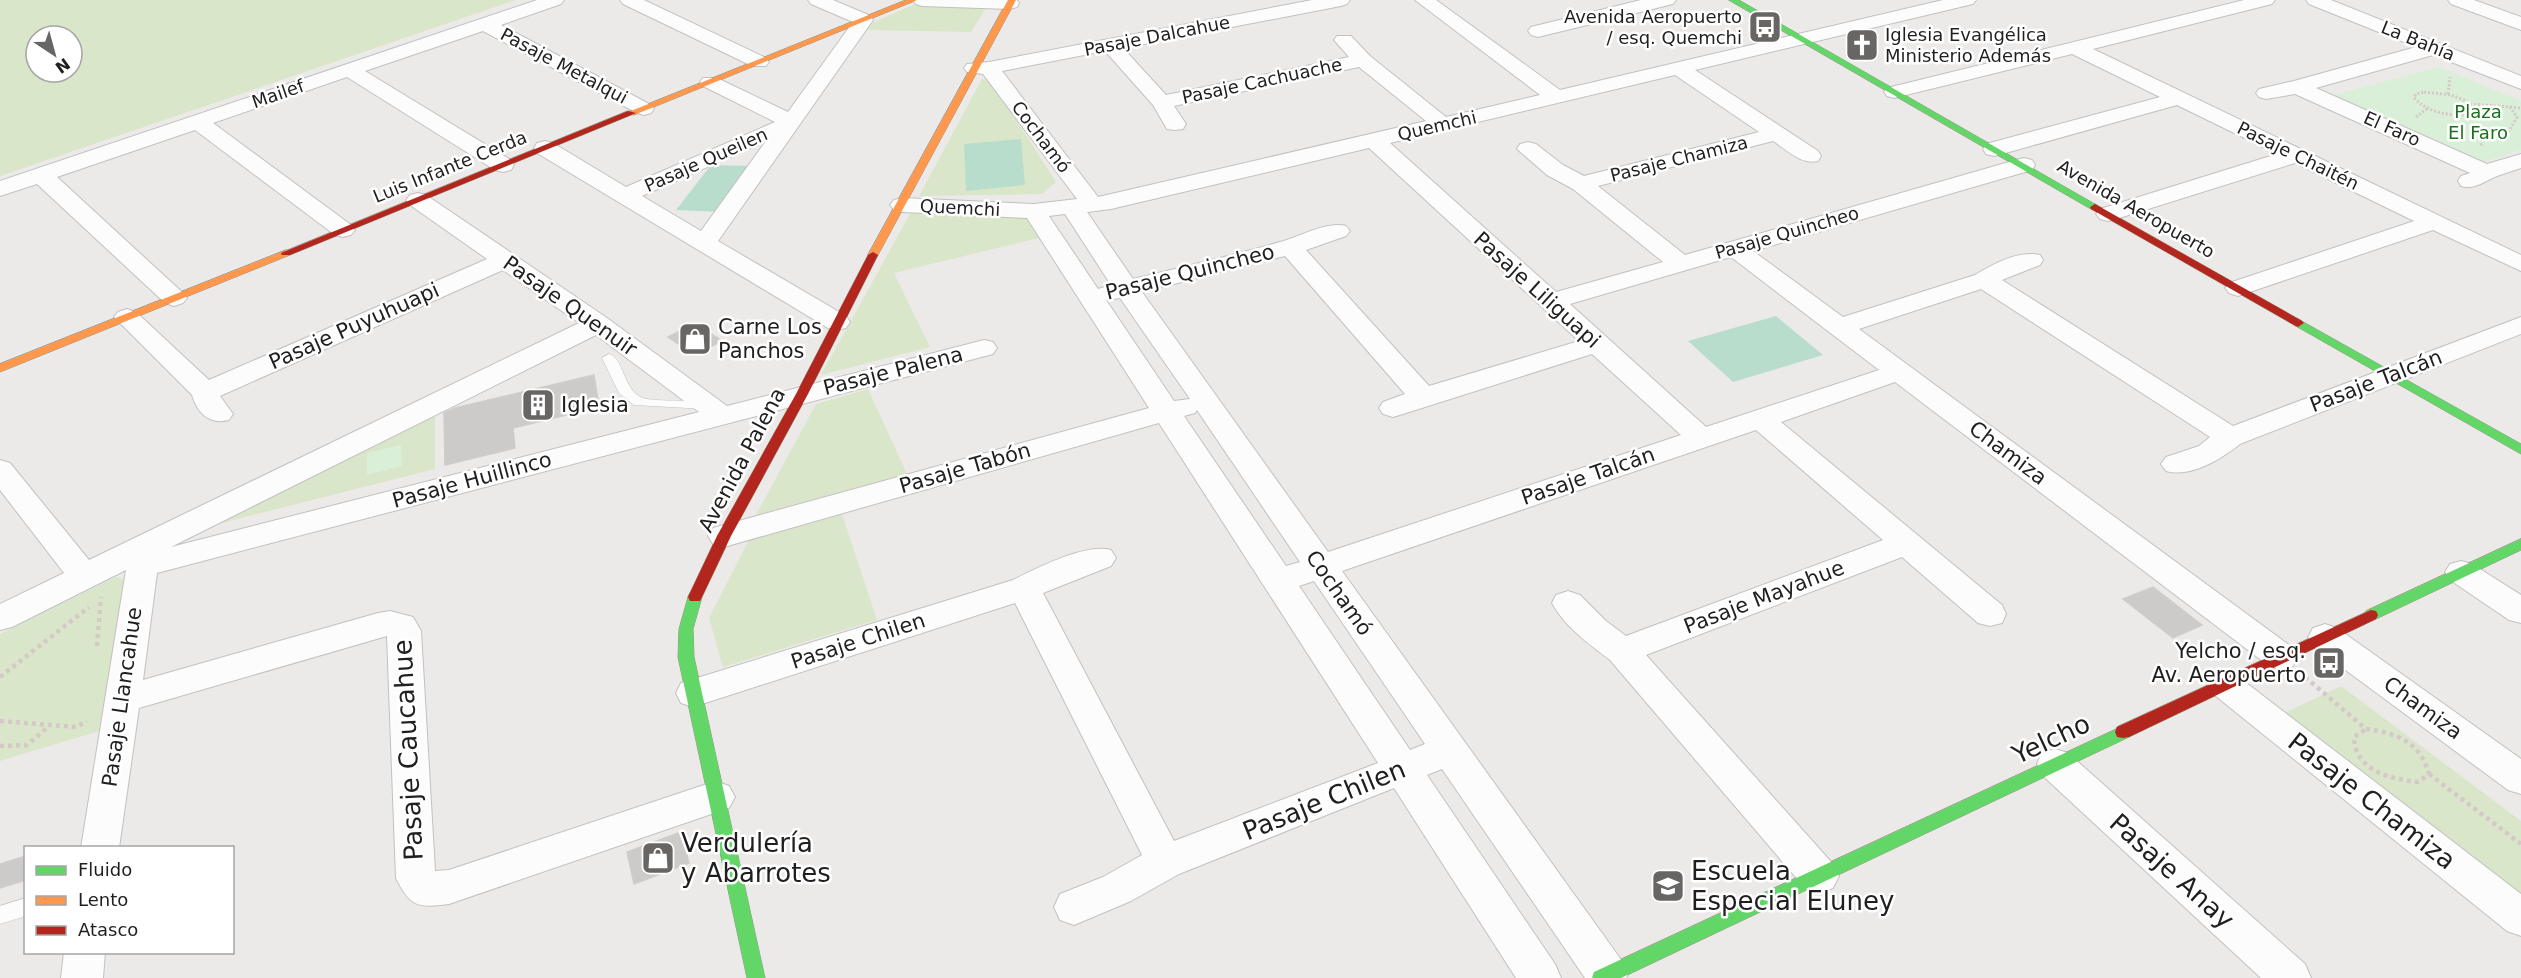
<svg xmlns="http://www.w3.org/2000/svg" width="2521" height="978" viewBox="0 0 2521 978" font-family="'DejaVu Sans',sans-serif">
	<rect width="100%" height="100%" fill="#eceae8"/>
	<path fill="#dae6ca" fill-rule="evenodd" d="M0,0H516L0,176ZM36,36H72V72H36Z
		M920,2L988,5L971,32L866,30L874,22Z
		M982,79H990L1056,182L1042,194L919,196Z
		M911,212L1026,218L1039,238L894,273L930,347L821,375Z
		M868,389L907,474L756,515L816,404Z
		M432,412L435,418V469L190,531Z
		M841,511L877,620L723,667L709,618L751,536Z
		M116,577L128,580L99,731L0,761V634Z
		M2341,686L2521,821V907L2280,715Z"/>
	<path fill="#d9efd8" d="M2439,67L2521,101V150L2480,163L2330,96Z
		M401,445L402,466L367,475V453Z"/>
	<path fill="#b8ddcc" d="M1021,139L1025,185L966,191L964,144Z
		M711,165L754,166L721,212L676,210Z
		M1776,316L1823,355L1733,382L1688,341Z"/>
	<path fill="#cdcbc9" stroke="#cfccc9" stroke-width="1.5" d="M695,323L722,341L695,355L668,337Z
		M594,375L599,407L513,428L515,448L445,465L444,413L455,408Z
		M2153,587L2202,625L2173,638L2123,599Z
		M681,832L689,863L634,884L627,852Z
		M26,856V880L0,888V864Z"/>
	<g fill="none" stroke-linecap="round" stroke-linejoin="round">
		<g stroke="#c2c1c0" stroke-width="1">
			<path id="lane" d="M609,354C624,358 623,391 643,398C656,402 691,400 706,401L713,405L706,409L634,405L619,393L602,358Z
				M26,898V916L0,924V906Z"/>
		</g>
		<g stroke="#c2c1c0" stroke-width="2">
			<path id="street" d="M537,0H564L561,4L501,25L651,105L654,109L651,113L644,115L637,113L483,31L365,71L511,160L514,165L511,170L503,172L495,170L347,77L213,123L351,225L355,230L351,235L343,237L335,235L195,130L57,177L183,293L187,298L183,303L174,306L165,303L37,184L0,196V181Z
				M620,0H644L766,58L769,62L766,66H752L623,4Z
				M808,0H833L871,16L873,20L718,241L846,316L850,322L846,328L837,330L828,328L537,153L534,148L537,143L545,141L553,143L626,187L775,122L703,86L700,82L703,78H717L788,112L853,22L811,4ZM766,141L701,231L642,196Z
				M913,0H1017L1019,3L1017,7L1010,9L922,6L916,4Z
				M1312,0H1350L1347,4L1341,6L1123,48L1166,95L1349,57L1334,40L1337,36H1351L1370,56L1446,117L1540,95L1415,0H1436L1560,90L1943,0H1976L1973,4L1695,70L1818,151L1821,156L1818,161C1801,165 1787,150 1773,141L1598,186L1685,255L2016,160L2024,158L2032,160L2035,165L2032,170L1753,251L1843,317L1975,275C1993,264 2019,250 2040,255L2043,260L2040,265L2002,280L2233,426L2521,317V334L2240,444C2221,459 2191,478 2166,471L2161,464L2166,457L2199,446L2210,437L1981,289L1859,329L2293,648L2298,657L2293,666L2281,670L2269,666L1895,382L1781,422L2002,605L2006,614L2002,623L1990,626L1978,623L1902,557L1646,655L1833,864L1839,876L1833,888L1819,893L1805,888L1610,660C1589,644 1565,627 1552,603L1556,595L1568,591L1580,595L1606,621L1626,636L1883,540L1756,430L1342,571L1622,961L1628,975L1626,978H1585L1442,769L1427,775L1555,964L1561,978H1516L1394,788L1179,874L1131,901L1074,925L1060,920L1054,907L1060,894L1103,877L1142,855L1015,603L693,707L681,703L676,693L681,683L1013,580C1037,568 1086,543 1111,550L1116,558L1111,566L1043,593L1174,841L1378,763L1159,423L724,547L713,544L708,536L713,528L1149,408L1027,218L902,212L894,210L890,205L894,200L902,198L1034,204L1077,199L983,74L967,72L964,68L967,64L989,62ZM1105,51L1153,105L1167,129L1175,130L1183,129L1186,124L1174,106L1359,67L1426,121L1098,197L1002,71ZM1675,75L1759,132L1584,176L1563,165L1536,144L1528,142L1520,144L1517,149L1547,175L1573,189L1663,262L1556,292L1390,143ZM1369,148L1579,341L1429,386L1306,250L1346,236L1350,231L1346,226C1326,221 1300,237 1280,242C1232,256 1182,267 1133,279L1087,212L1111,209ZM1065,214L1111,285L1098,289L1049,216ZM1285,256L1405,394L1383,402L1379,408L1383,414L1393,417L1403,414L1592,354L1681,435L1328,552L1142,292ZM1731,257L1879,370L1706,427L1570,304ZM1120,298L1190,399L1174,401L1106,300ZM1197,410L1300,562L1286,566L1184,416L1195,413ZM1314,581L1425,744L1410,750L1299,586Z
				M1641,0H1676L1673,4L1538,37L1531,35L1528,31L1531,27Z
				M2244,0H2275L2272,4L2093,49L2521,255V271L2433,230L2247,293L2238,296L2229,293L2225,288L2229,283L2414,221L2295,163L2116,219L2108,221L2100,219L2096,214L2100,209L2277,154L2177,105L2002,154L1994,156L1986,154L1983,149L1986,144L2160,97L2072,54L1894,98L1887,96L1884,92L1887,88Z
				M2306,0H2331L2521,76V89L2433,55L2316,88L2487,164L2521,154V168C2513,171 2505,173 2497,176C2484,181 2476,190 2461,186L2458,181L2461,176L2470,173L2295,94L2266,99L2259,97L2256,93L2259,89L2294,81L2416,47L2309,4Z
				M2448,0H2474L2521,17V30L2451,4Z
				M418,193L426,195L607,318L727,406L984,340L993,342L997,348L993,354L157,573L143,680L378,613L390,611L413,617L421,631L435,871L449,870L716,781L729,786L735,797L729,808L449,904C418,908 410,907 396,878L387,636L139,708L119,848H81L126,570L12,627L0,630V604L64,573L0,490V460L10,463L89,560L579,323L503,270L220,396L233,414L229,420C210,425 197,413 192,395L114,317L118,312L127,309L136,312L209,380L487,259L410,205L406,200L410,195ZM596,335L699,412L171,547Z
				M2461,561L2472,564L2521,595V623L2509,620L2450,580L2445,572L2450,564Z
				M2325,624L2337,628L2521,759V794L2508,790L2313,646L2308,637L2313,628Z
				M2224,671L2236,675L2521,894V936L2507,931L2212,693L2207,684L2212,675Z
				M2055,749L2068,753L2305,964L2311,978H2261L2042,775L2037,764L2042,753Z
				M64,952H105L103,978H61Z"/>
		</g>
		<g stroke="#939482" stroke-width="1">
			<path id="fast" d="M1729,0H1739L2100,207L2095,210L2091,209Z
				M2298,319L2521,444V454L2294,325L2292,323Z
				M2521,539V550L2376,619H2366L2364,615L2366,611Z
				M695,592L700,593L702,597L693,629L694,657L765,978H747L678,657L679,629L688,597L690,593Z
				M2123,726L2129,727L2131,732L2129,737L1621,978H1592L1594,972Z"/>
		</g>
		<g stroke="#939482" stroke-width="1">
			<path id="slow" d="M906,0H917L634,115L626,113Z
				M1008,0H1016L878,255L873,258L869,257L868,255Z
				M286,250L290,251V255L0,372V364Z"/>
		</g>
		<g stroke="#939482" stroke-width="1">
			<path id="jam" d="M628,111L636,113L290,255H282L281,253Z
				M2095,204L2302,321L2304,323L2298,327L2294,325L2091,209L2090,207Z
				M873,252L878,255L808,394L731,536L702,597L700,601H690L688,597L717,536L796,394L868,255Z
				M2371,610L2376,611L2378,615L2376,619L2129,737L2123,738L2117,737L2115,732L2117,727Z"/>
		</g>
		<path stroke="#d5c9c8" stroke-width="3" stroke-dasharray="2 2" stroke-linecap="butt" d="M2424,92L2451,95L2464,100L2474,109L2473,113C2451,117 2430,114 2414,98L2416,94Z
			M2448,94L2450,77
			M2470,104L2510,107L2517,117L2509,131L2484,139L2481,144L2483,147
			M2510,107L2521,108
			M2416,117L2428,108"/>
		<path stroke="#d5c9c8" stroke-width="4.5" stroke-dasharray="4 4" stroke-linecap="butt" d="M97,646L101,597
			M0,677L89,607
			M2305,677L2366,729
			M0,721L76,727L87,721
			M2366,729C2397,733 2420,742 2429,774L2418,782C2390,779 2355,771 2354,737Z
			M0,746L27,745L48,727
			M2429,774L2521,844"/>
		<use href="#lane" fill="#fcfcfc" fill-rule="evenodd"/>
		<use href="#street" fill="#fcfcfc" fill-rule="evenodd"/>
		<use href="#fast" fill="#63d668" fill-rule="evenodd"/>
		<use href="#slow" fill="#ff974d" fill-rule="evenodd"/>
		<use href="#jam" fill="#b3261e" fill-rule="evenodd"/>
	</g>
	<defs>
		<g id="bus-square" transform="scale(1.725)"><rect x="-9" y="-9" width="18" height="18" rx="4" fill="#676665" stroke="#fff"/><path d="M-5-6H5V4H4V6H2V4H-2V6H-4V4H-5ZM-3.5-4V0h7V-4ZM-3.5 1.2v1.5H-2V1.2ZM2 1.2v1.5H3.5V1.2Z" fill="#fff"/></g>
		<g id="church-square" transform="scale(1.725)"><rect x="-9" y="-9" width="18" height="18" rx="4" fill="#676665" stroke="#fff"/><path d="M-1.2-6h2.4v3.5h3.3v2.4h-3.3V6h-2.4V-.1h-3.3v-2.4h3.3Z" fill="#fff"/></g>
		<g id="shop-square" transform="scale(1.725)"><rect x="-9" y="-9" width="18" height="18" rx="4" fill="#676665" stroke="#fff"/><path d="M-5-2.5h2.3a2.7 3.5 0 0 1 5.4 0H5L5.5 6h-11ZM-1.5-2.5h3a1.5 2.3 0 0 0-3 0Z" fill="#fff"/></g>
		<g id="building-square" transform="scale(1.725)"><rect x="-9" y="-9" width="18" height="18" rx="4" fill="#676665" stroke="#fff"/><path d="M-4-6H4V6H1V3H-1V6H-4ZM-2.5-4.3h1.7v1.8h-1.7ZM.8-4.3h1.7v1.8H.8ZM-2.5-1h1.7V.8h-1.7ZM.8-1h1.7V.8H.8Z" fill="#fff"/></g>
		<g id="school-square" transform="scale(1.725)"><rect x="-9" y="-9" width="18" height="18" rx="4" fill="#676665" stroke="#fff"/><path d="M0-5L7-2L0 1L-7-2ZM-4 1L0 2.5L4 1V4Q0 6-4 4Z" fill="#fff"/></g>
	</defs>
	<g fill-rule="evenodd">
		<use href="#bus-square" x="1765" y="27"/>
		<use href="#church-square" x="1862" y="45"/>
		<use href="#shop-square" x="695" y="339"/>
		<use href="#building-square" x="538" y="405"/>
		<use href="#bus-square" x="2329" y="663"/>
		<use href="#shop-square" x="658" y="858"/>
		<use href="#school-square" x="1668" y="886"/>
	</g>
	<g text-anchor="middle" stroke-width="5" stroke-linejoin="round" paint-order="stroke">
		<g font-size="18" fill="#1f1f1f" stroke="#fff" text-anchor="end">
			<text x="1742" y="23">Avenida Aeropuerto<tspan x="1742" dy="21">/ esq. Quemchi</tspan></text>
			<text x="1885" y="41" text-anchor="start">Iglesia Evangélica<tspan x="1885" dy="21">Ministerio Además</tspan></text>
		</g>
		<g font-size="18" fill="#1f1f1f" stroke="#fff">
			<text transform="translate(1157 36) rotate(-11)" y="6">Pasaje Dalcahue</text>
			<text transform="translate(2418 41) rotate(22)" y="6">La Bahía</text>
			<text transform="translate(564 66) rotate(28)" y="6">Pasaje Metalqui</text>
			<text transform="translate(1262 81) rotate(-12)" y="6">Pasaje Cachuache</text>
			<text transform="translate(278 94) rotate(-19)" y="6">Mailef</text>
			<text transform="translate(1437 126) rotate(-13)" y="6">Quemchi</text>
			<text transform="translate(2392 129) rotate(24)" y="6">El Faro</text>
			<text transform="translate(1041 137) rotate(53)" y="6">Cochamó</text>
			<text transform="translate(2298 156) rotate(26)" y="6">Pasaje Chaitén</text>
			<text transform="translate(1679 159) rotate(-14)" y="6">Pasaje Chamiza</text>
			<text transform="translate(706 160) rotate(-24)" y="6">Pasaje Queilen</text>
			<text transform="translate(450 167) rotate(-22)" y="6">Luis Infante Cerda</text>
			<text transform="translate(960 208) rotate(3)" y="6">Quemchi</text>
			<text transform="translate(2136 209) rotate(30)" y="6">Avenida Aeropuerto</text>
			<text transform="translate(1787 233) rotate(-16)" y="6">Pasaje Quincheo</text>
		</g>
		<g font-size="18" fill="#19701d" stroke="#fff">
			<text x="2478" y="118">Plaza<tspan x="2478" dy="21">El Faro</tspan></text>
		</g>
		<g font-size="21" fill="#1f1f1f" stroke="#fff">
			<text transform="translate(1190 272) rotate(-14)" y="7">Pasaje Quincheo</text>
			<text transform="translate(1537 290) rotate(42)" y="7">Pasaje Liliguapi</text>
			<text transform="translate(570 306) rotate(35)" y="7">Pasaje Quenuir</text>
			<text transform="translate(354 326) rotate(-24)" y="7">Pasaje Puyuhuapi</text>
			<text transform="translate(893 371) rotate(-14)" y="7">Pasaje Palena</text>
			<text transform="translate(2376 381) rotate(-21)" y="7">Pasaje Talcán</text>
			<text transform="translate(2008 453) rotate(37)" y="7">Chamiza</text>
			<text transform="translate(742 460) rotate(-62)" y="7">Avenida Palena</text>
			<text transform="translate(965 468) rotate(-16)" y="7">Pasaje Tabón</text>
			<text transform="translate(1588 476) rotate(-19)" y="7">Pasaje Talcán</text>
			<text transform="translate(472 480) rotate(-15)" y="7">Pasaje Huillinco</text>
			<text transform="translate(1339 593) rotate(55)" y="7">Cochamó</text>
			<text transform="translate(1764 597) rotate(-21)" y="7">Pasaje Mayahue</text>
			<text transform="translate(858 641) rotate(-18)" y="7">Pasaje Chilen</text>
			<text transform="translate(122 697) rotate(-82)" y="7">Pasaje Llancahue</text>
			<text transform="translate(2423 708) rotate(36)" y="7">Chamiza</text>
		</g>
		<g font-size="21" fill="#1f1f1f" stroke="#fff" text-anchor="start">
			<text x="718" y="334">Carne Los<tspan x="718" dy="24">Panchos</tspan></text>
			<text x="561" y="412">Iglesia</text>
			<text x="2306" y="658" text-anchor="end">Yelcho / esq.<tspan x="2306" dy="24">Av. Aeropuerto</tspan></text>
		</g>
		<g font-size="26" fill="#1f1f1f" stroke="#fff">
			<text transform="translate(2051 739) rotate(-25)" y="9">Yelcho</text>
			<text transform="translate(408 750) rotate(-93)" y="9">Pasaje Caucahue</text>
			<text transform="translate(1324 800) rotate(-22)" y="9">Pasaje Chilen</text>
			<text transform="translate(2372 801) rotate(38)" y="9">Pasaje Chamiza</text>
			<text transform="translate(2172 871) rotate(42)" y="9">Pasaje Anay</text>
		</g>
		<g font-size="26" fill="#1f1f1f" stroke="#fff" text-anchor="start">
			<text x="681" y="852">Verdulería<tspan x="681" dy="30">y Abarrotes</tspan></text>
			<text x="1691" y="880">Escuela<tspan x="1691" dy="30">Especial Eluney</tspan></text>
		</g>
	</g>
	<rect x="24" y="846" width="210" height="108" fill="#ffffff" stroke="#a5a5a5" stroke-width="1.5"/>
	<rect x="36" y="866" width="30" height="9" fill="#63d668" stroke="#a5a5a5" stroke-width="1.5"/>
	<text x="78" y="876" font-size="18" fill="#1f1f1f">Fluido</text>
	<rect x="36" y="896" width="30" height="9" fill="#ff974d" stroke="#a5a5a5" stroke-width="1.5"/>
	<text x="78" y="906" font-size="18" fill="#1f1f1f">Lento</text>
	<rect x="36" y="926" width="30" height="9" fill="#b3261e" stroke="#a5a5a5" stroke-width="1.5"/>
	<text x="78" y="936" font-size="18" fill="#1f1f1f">Atasco</text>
	<g transform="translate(54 54) rotate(144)"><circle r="28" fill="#ffffff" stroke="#a5a5a5" stroke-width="1.5"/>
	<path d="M0-4.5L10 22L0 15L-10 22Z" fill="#676665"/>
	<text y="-9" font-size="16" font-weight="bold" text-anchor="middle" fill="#1f1f1f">N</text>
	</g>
</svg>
